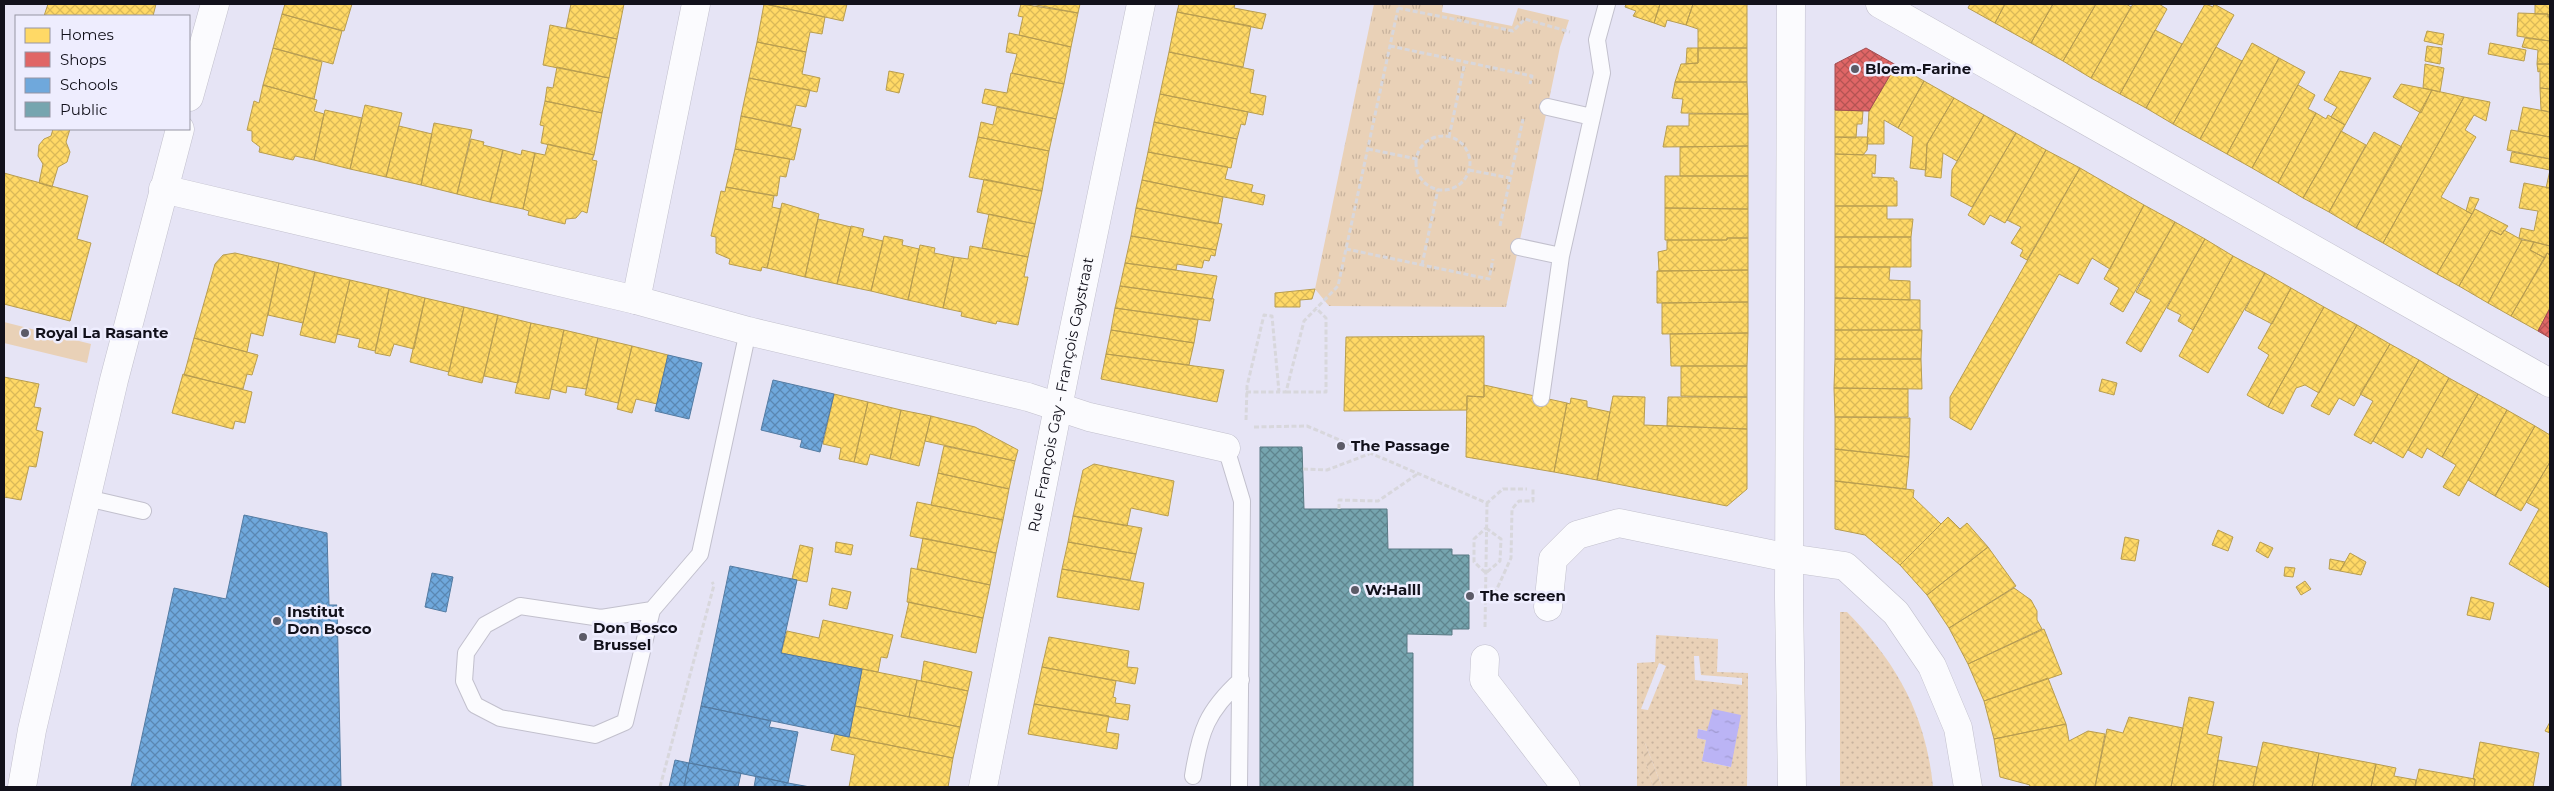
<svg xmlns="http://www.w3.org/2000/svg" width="2554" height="791" viewBox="0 0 2554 791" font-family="Montserrat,sans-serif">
	<defs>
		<pattern id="grass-dots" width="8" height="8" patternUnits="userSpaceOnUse" patternTransform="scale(1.25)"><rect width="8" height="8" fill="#e9d1b7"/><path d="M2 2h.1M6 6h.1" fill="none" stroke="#c7b29d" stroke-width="1.8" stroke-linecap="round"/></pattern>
		<pattern id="park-tufts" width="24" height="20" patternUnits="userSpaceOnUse" patternTransform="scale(1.25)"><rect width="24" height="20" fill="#e9d1b7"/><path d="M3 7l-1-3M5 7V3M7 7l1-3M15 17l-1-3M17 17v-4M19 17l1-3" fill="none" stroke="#c7b29d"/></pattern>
		<pattern id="garden-furrows" width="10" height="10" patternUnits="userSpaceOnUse" patternTransform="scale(1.25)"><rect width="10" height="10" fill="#e9d1b7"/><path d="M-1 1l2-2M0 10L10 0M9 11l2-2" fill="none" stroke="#c7b29d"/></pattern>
		<pattern id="water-ripples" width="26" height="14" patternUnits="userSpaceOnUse" patternTransform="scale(1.25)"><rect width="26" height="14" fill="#bbb4f5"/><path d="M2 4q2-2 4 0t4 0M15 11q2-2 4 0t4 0" fill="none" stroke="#a09ad1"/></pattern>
		<pattern id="homes-cross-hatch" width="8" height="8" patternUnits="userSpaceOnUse" patternTransform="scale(1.25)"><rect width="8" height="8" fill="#ffd966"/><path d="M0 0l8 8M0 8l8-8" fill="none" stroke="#dab958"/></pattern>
		<pattern id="shops-cross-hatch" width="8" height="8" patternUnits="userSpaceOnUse" patternTransform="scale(1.25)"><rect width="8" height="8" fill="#e06666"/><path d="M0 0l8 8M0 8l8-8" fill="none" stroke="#b45353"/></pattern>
		<pattern id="schools-cross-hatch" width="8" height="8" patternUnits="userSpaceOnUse" patternTransform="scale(1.25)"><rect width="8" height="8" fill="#6fa8dc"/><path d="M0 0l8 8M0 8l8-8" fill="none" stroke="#5a87b2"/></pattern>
		<pattern id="public-cross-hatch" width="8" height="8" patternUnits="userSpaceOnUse" patternTransform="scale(1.25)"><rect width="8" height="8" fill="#76a5af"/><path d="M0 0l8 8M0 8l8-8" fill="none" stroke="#5f858e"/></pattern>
	</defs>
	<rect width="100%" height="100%" fill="#e6e4f5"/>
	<path fill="url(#grass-dots)" fill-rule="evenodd" d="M1840,612H1847C1897,663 1926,715 1933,787H1840Z
		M1656,635L1718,639L1717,672L1748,673L1747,787H1662L1645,743L1646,761L1653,787H1637V663L1655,662ZM1694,656H1699L1701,675L1742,678V685L1695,680ZM1659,663L1666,666L1648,710L1641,709ZM1699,729L1707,731L1731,767L1702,761L1706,740L1697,738Z"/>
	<path fill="url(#park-tufts)" d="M1374,4H1443L1442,12L1512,26L1518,8L1569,20L1560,47L1506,307L1329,306L1315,289Z"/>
	<path fill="url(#garden-furrows)" d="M1645,743L1662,787H1653L1642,748Z"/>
	<path fill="#e9d1b7" d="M4,322L91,344L87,363L4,343Z"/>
	<path fill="url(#water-ripples)" d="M1713,709L1741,715L1731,767L1702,761L1706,740L1697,738L1698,729L1707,731Z"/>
	<path fill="url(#homes-cross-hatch)" stroke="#b89d50" d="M48,4H156L153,16H44Z
		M285,4H352L344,31L282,14Z
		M571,4H624L617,39L566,28Z
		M764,4L825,17L822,34L810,32L806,52L757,42Z
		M766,4H847L843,21Z
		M1021,4L1078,13L1071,47L1019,35L1023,17L1018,16Z
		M1031,4H1080L1078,13Z
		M1179,4H1235L1234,8L1266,14L1262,29L1177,12Z
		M1626,4H1660L1654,23L1633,16L1636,11L1625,7Z
		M1660,4H1693L1686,25L1667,20L1665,27L1654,23Z
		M1693,4H1747V48H1698V29L1686,25Z
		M1970,4H2005L1995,23L1968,8Z
		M2005,4H2053L2031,43L1995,23Z
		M2053,4H2096L2063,61L2031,43Z
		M2096,4H2126L2131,7L2091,78L2063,61Z
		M2133,4H2159L2167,9L2120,94L2091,78Z
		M2205,4L2213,7L2214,4L2234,15L2173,124L2146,108Z
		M2535,4H2550V17H2548V14H2535Z
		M1177,12L1251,26L1243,67L1169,52Z
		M2518,13L2548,14V17H2550V41L2517,36Z
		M282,14L342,31L333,64L273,48Z
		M550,25L617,39L609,78L543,65Z
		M2155,30L2182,44L2146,108L2120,94Z
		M2427,31L2444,34L2442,45L2424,41Z
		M1009,33L1071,47L1064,84L1012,73L1017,54L1006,52Z
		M2525,38L2550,41V64H2537L2538,50L2522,47Z
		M757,42L806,52L802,74L820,78L817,92L749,78Z
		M2252,43L2279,58L2227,154L2200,139Z
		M2490,43L2526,50L2524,61L2488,54Z
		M2427,46L2442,48L2440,64L2425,61Z
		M2216,47L2242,61L2200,139L2173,124Z
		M273,48L322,62L314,99L263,85Z
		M1687,48H1698V63L1686,64Z
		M1698,48H1747V82H1675L1681,64L1698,63Z
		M1169,52L1254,70L1250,93L1266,96L1263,115L1160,94Z
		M2279,58L2305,72L2252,168L2227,154Z
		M2425,64L2444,68L2440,92L2423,88Z
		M2537,64H2550V89L2540,88V71L2538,72Z
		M1896,65L1924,81L1898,128L1884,120V144H1867L1869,111Z
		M557,67L609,78L602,113L545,101L547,87L553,88Z
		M889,71L904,74L899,93L886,90Z
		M2340,71L2371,78L2345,125L2331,117L2337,107L2324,100Z
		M1011,73L1064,84L1056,119L982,103L985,89L1007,93Z
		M749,78L810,90L806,107L796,105L791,126L741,116Z
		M1924,81L1954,98L1927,144L1926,170L1910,168L1913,137L1898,128Z
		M1675,82H1747L1748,114L1681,113L1683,99L1672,98Z
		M2401,84L2432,90L2421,113L2393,97Z
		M263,85L317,100L314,111L324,114L314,160L295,156L293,160L259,152L260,147L252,141V131L247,130L254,101L259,103Z
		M2298,85L2315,95L2308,109L2316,113L2278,183L2252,168Z
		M2540,88L2550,89V112L2541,110Z
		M2432,90L2464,97L2383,243L2356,228Z
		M1160,94L1248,112L1245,125L1241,124L1237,139L1154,122Z
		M2464,97L2490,102L2486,121L2474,115L2465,130L2476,137L2441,197L2472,214L2437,274L2383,243Z
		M1954,98L1984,115L1957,161L1943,153L1941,178L1925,176L1927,144Z
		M545,101L602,113L594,155L541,143L544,126L540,125Z
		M365,105L402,113L386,177L350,169Z
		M997,107L1056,119L1049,151L978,137L981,122L993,125Z
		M2523,107L2550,112V137L2518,131Z
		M325,110L362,118L350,169L314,160Z
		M1835,110L1863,111L1862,124H1857L1856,138L1835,137Z
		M2316,113L2326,119L2328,115L2345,125L2303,198L2278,183Z
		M1689,114H1748V146L1663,147L1667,126H1689Z
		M1984,115L2016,133L1972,207L1951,196L1952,170Z
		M741,116L801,129L794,160L735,149Z
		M1154,122L1237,139L1231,168L1148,152Z
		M434,123L472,130L457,194L421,185Z
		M399,126L432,134L421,185L386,177Z
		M53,129H70L66,142L70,152L67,162L58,167L52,187L39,183L43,164L38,156L39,145L44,139L51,136Z
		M2511,130L2550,137V159L2507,150Z
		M2341,131L2366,145L2329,212L2303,198Z
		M2374,132L2402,147L2356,228L2329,212Z
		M2016,133L2046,150L2005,223L1990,215L1984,225L1968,215Z
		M978,137L1049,151L1042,191L969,177Z
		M1835,137H1868L1867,150L1863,155L1835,154Z
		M471,139L484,142L483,145L503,150L490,202L457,194Z
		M548,144L594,155L592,160L597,161L587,213L582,211L576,218L566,219L565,224L528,215L529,211L523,209L535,153L545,155Z
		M1748,146V176H1680V147Z
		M735,149L790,159L786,177L780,176L777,196L726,187Z
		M503,150L521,155L522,150L535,153L523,209L490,202Z
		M2046,150L2080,168L2027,260L2020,256L2023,250L2011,243L2021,227L2007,220Z
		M1148,152L1228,167L1225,179L1253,185L1251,192L1265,195L1263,205L1142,180Z
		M2512,152L2550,159V170L2510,162Z
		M1835,154L1876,155L1875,174L1872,173V177L1894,178V181H1897V206H1835Z
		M2080,168L2144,205L2110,269L2092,258L2078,284L2059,274L1971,430L1950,418V397Z
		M2550,170V188H2546Z
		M4,173L88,196L77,239L91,243L70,321L4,304Z
		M1665,176H1748V209L1665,208Z
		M984,179L1042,191L1035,224L977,212Z
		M1142,180L1223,197L1218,224L1136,208Z
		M2524,183L2550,188V246L2519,238L2521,228L2534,231L2538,211L2519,208Z
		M726,187L774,196L772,207L781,209L767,268L762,267L761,271L729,264L730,259L716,253V237L711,236L721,191L725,192Z
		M2470,197L2479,199L2472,214L2466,211Z
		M782,203L819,214L805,277L767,268Z
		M2144,205L2175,222L2123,312L2110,304L2119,288L2104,279Z
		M1835,206H1887V219H1913L1911,237H1835Z
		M1136,208L1222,224L1216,250L1131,236Z
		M1665,208L1748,209V238H1727V240H1665Z
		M2475,209L2508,226L2501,235L2491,230L2459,286L2437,274Z
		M989,214L1035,224L1028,257L982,248Z
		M818,219L851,227L837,284L805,277Z
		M2175,222L2205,239L2141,352L2126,343L2151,300L2136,292Z
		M851,226L864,229L862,236L883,241L871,291L837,284Z
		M2491,230L2501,235L2504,230L2522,240L2488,303L2459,286Z
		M884,236L903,240L902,245L919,249L908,300L871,291Z
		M1131,236L1216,250L1215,256L1211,255L1209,261L1204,260L1202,268L1177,264L1176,270L1125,263Z
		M1835,237H1911V267H1835Z
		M1727,238H1748V270L1659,271L1658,252L1667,250V240H1727Z
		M2205,239L2233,256L2193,330L2178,321L2181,315L2167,308Z
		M2522,240L2534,242L2530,250L2545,258L2511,316L2488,303Z
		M2534,242L2550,246V255L2547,253L2545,258L2530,250Z
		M920,245L935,248L934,253L954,257L943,308L908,300Z
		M970,246L1028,257L1024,277H1028L1018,325L997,321L996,324L961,316L962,312L943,308L954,257L968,259Z
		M235,253L279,263L263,336L251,333L247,352L194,338L215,264L223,255Z
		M2547,253L2550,255V308L2538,331L2511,316Z
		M2233,256L2265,273L2208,373L2179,356Z
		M279,263L315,272L303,323L268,315Z
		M1125,263L1217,276L1212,299L1120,286Z
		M1835,267H1890L1889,280L1910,281V300L1835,298Z
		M1748,270V302L1657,303V271Z
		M315,272L350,280L335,343L300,335Z
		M2265,273L2291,288L2272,324L2245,310Z
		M350,280L389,289L375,351L358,347L360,339L337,334Z
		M1120,286L1214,299L1210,321L1115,308Z
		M2291,288L2324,307L2268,407L2247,395L2269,355L2258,348Z
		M389,289L425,298L414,349L394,344L390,356L375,353Z
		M1315,289L1312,299L1300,300V307H1275V293Z
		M425,298L464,307L449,372L410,362Z
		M1835,298L1920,300V330H1835Z
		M1748,302V333L1662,334V303Z
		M464,307L498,315L482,383L448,375Z
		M2324,307L2357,325L2319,393L2305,385L2296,388L2283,414L2268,407Z
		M1115,308L1198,320L1194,343L1111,330Z
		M498,315L531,323L518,383L484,376Z
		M531,323L564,330L549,399L515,393Z
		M2357,325L2390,344L2354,406L2339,398L2329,415L2311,406Z
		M564,330L598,338L586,389L567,386L566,393L551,389Z
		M1111,330L1194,343L1189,365L1106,354Z
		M1835,330H1922L1921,359H1835Z
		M1748,333L1747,366H1671L1670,334Z
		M1484,336V397L1467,396V410L1344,411L1346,337Z
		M194,338L258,355L252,375L247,374L243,389L184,375Z
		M598,338L632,346L618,403L585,395Z
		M2390,344L2419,360L2371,444L2354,435L2373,401L2360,394Z
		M632,346L668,355L657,404L636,399L632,413L617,409Z
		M1106,354L1224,370L1217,402L1101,379Z
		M1835,359H1921L1922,389L1834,388Z
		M2419,360L2449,378L2403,458L2373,441Z
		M1681,366H1747V397L1681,396Z
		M183,374L252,392L245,423L235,421L233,429L172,413Z
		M4,377L39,384L34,407L41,408L36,430L43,432L36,467L29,466L21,500L4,497Z
		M2449,378L2478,394L2442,457L2427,448L2422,458L2408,450Z
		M2102,379L2117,383L2114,395L2099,391Z
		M1484,385L1567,403L1554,472L1466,457L1467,396L1484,397Z
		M1834,388L1908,389V417H1835Z
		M834,394L868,402L854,462L839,459L841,448L823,444Z
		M2478,394L2507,410L2459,496L2443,487L2456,465L2442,457Z
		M1613,396L1645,397L1644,425L1747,429V489L1727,506L1597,480Z
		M1668,397H1747V429L1667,426Z
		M1571,398L1587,401V407L1610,412L1597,480L1554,472L1567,403L1570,404Z
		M868,402L901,410L890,459L870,454L867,465L854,462Z
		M901,410L931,416L919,466L890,459Z
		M2507,410L2535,426L2495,496L2468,480Z
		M931,416L975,427L1018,450L1015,461L925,441Z
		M1835,417L1910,418L1909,457L1835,449Z
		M2535,426L2550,435V462L2521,511L2495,496Z
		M944,446L1015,461L1009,489L938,473Z
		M1835,449L1909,457L1906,489L1835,481Z
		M2550,462V588L2509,564L2539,509L2526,502Z
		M1094,464L1174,481L1168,516L1131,508L1127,526L1073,516L1083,470Z
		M938,473L1009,489L1003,520L931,505Z
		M1835,481L1914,490L1913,497L1941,524L1900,565L1865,535L1835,529Z
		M917,502L1003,520L996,553L910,536Z
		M1073,516L1142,528L1136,554L1068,542Z
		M1948,517L1960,529L1967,523L1988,547L1927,595L1900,565Z
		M2218,530L2233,537L2228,551L2212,545Z
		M2125,537L2139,540L2135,561L2121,559Z
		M923,538L996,553L990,585L917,569Z
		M836,542L853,545L851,555L835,552Z
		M1068,542L1136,554L1130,580L1062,569Z
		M2260,542L2273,548L2268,558L2256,551Z
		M800,545L813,548L807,582L792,579Z
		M1988,547L2016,586L1949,628L1927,595Z
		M2350,553L2366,562L2361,575L2340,571Z
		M2330,559L2345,562L2340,571L2329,569Z
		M2285,567L2295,568L2293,577L2284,576Z
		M911,568L990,585L983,618L907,602Z
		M1062,569L1144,583L1139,610L1057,597Z
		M2305,581L2311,589L2301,595L2296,587Z
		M832,588L851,592L847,609L829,605Z
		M2014,588L2031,600L2037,611V620L2042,629L1968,664L1949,628Z
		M2471,597L2494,603L2490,620L2467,615Z
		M909,602L983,618L976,653L901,637Z
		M823,620L893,635L887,658L881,657L878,672L781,653L787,631L819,638Z
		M2044,629L2062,674L1984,701L1968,664Z
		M1049,637L1129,651L1127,667L1138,668L1135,684L1042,667Z
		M924,661L972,672L968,691L921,681Z
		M1042,667L1116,681L1113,697L1116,698L1115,703L1130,705L1128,720L1034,704Z
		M862,669L917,680L909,717L855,706Z
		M2048,678L2066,724L1994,739L1984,701Z
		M917,680L968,691L960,727L909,717Z
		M2189,697L2214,702L2207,734L2222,737L2213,787H2171Z
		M1034,704L1109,716L1106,732L1119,734L1117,749L1028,734Z
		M855,706L960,727L953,758L849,737Z
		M2129,717L2183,728L2171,787H2095L2107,729L2123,733Z
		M2550,722V733L2545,731Z
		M2066,724L2069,741L2088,731L2105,734L2095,787H2029L2030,785L2000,777L1994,739Z
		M835,734L953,758L948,787H849L855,755L831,750Z
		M2263,742L2319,753L2312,787H2253Z
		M2480,742L2539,753L2533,787H2474L2475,779H2473Z
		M2319,753L2376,764L2371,787H2312Z
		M2218,760L2257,767L2253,787H2213Z
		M2376,764L2396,768L2394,776L2416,780L2415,787H2371Z
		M2419,769L2475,779L2474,787H2415Z"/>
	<path fill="url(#shops-cross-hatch)" stroke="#a24c50" d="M1866,48L1896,65L1869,111L1835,110V64Z
		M2550,308V338L2538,331Z"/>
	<path fill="url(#schools-cross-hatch)" stroke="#537ba2" d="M668,355L702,363L689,419L655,411Z
		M773,380L834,394L820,452L800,447L802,440L761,430Z
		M244,515L327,533L329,605H337L341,787H131L174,588L226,599Z
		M730,566L797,580L781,653L862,669L849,737L701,706Z
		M432,573L453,577L446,612L425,607Z
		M701,706L771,721L769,727L798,732L788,783L689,763Z
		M675,760L689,763L684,787H669Z
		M689,763L741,773L738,787H684Z
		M756,776L788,783L810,787H754Z"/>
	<path fill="url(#public-cross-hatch)" stroke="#587983" d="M1260,447H1302L1304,509H1387L1388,549H1452V555H1469V629H1452V635L1407,634V653H1413V787H1260Z"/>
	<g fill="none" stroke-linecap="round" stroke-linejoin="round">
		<g stroke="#c2c0cd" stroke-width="18">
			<path id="lane" d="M1548,107L1592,117
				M1519,247L1561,256
				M1541,398L1561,256L1602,73L1597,40L1607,4
				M1226,448L1242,501L1239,787
				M87,498L143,511
				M652,610L601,618L520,606L485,625L466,653L464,681L475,705L500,718L595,735L625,722L652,610L700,554L748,331
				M1193,776C1200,731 1207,711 1241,680"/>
		</g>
		<g stroke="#c2c0cd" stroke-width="29">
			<g id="street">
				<path d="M1791,4L1789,598L1792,787"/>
				<path d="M1880,4L2550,383"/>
				<path d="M189,97L215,4"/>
				<path d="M163,189L636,300L748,331L1028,397L1089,417L1226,448"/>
				<path d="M636,300L696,4"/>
				<path d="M1548,607L1553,559L1577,535L1619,523L1789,558L1845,566L1896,613L1932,666L1958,728L1968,787"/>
				<path d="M1485,659L1484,680L1566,787"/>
				<path d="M22,787L32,730L114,380L180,129"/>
				<path id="s1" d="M983,787L1066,367L1141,4"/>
			</g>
		</g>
		<path stroke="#d8d7dc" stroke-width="3" stroke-dasharray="5 2.5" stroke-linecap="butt" d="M1398,8L1513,31L1525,19L1570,32
			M1390,46L1532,76L1530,84
			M1416 163a27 27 0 1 1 54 0a27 27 0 1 1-54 0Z
			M1449,137L1465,62
			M1368,149L1417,159
			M1469,170L1510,178
			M1500,226L1523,119
			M1346,249L1489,279L1493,259
			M1422,265L1438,189
			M1246,392H1278
			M1286,392H1326V318L1316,308
			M1246,420L1247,386L1264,315L1272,316L1279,392H1286L1304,321L1338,286L1399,4
			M1254,427L1307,426L1487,503L1503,489H1527
			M1303,469L1327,470L1369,454
			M1339,509V500L1378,501L1419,473
			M1486,528L1501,539L1500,561L1486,573L1474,562V539Z
			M1470,593L1496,591L1511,558L1512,509L1519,501H1533V489
			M1485,627L1487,503
			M660,787L714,585L712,582"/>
		<use href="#lane" stroke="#fbfbfe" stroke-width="16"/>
		<use href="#street" stroke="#fbfbfe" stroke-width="28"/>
	</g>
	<g fill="#5c5b67" stroke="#eeedfe" stroke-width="2">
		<circle cx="1855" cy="69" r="5"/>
		<circle cx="25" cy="333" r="5"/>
		<circle cx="1341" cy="446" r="5"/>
		<circle cx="1355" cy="590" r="5"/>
		<circle cx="1470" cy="596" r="5"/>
		<circle cx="277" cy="621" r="5"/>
		<circle cx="583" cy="637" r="5"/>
	</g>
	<g text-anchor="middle" stroke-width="5" stroke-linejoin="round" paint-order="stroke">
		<g font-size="15" font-weight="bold" fill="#12111b" stroke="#eeedfe" text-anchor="start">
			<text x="1865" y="74">Bloem-Farine</text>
			<text x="35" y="338">Royal La Rasante</text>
			<text x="1351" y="451">The Passage</text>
			<text x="1365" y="595">W:Halll</text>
			<text x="1480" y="601">The screen</text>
			<text x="287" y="617">Institut<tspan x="287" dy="17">Don Bosco</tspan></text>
			<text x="593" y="633">Don Bosco<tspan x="593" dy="17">Brussel</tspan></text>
		</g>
		<g font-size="15" fill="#12111b" stroke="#eeedfe">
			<text dy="5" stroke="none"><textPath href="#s1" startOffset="400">Rue François Gay - François Gaystraat</textPath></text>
		</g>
	</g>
	<rect width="2554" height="791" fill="none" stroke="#12111b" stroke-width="10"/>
	<rect x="15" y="15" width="175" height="115" fill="#eeedfe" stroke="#9695a3"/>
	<rect x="25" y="28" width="25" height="15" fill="#ffd966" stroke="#9695a3"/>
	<text x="60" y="40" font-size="15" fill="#12111b">Homes</text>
	<rect x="25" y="52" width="25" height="15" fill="#e06666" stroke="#9695a3"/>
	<text x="60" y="65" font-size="15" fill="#12111b">Shops</text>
	<rect x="25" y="78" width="25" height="15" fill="#6fa8dc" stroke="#9695a3"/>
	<text x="60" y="90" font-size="15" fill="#12111b">Schools</text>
	<rect x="25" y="102" width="25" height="15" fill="#76a5af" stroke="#9695a3"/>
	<text x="60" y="115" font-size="15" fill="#12111b">Public</text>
</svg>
